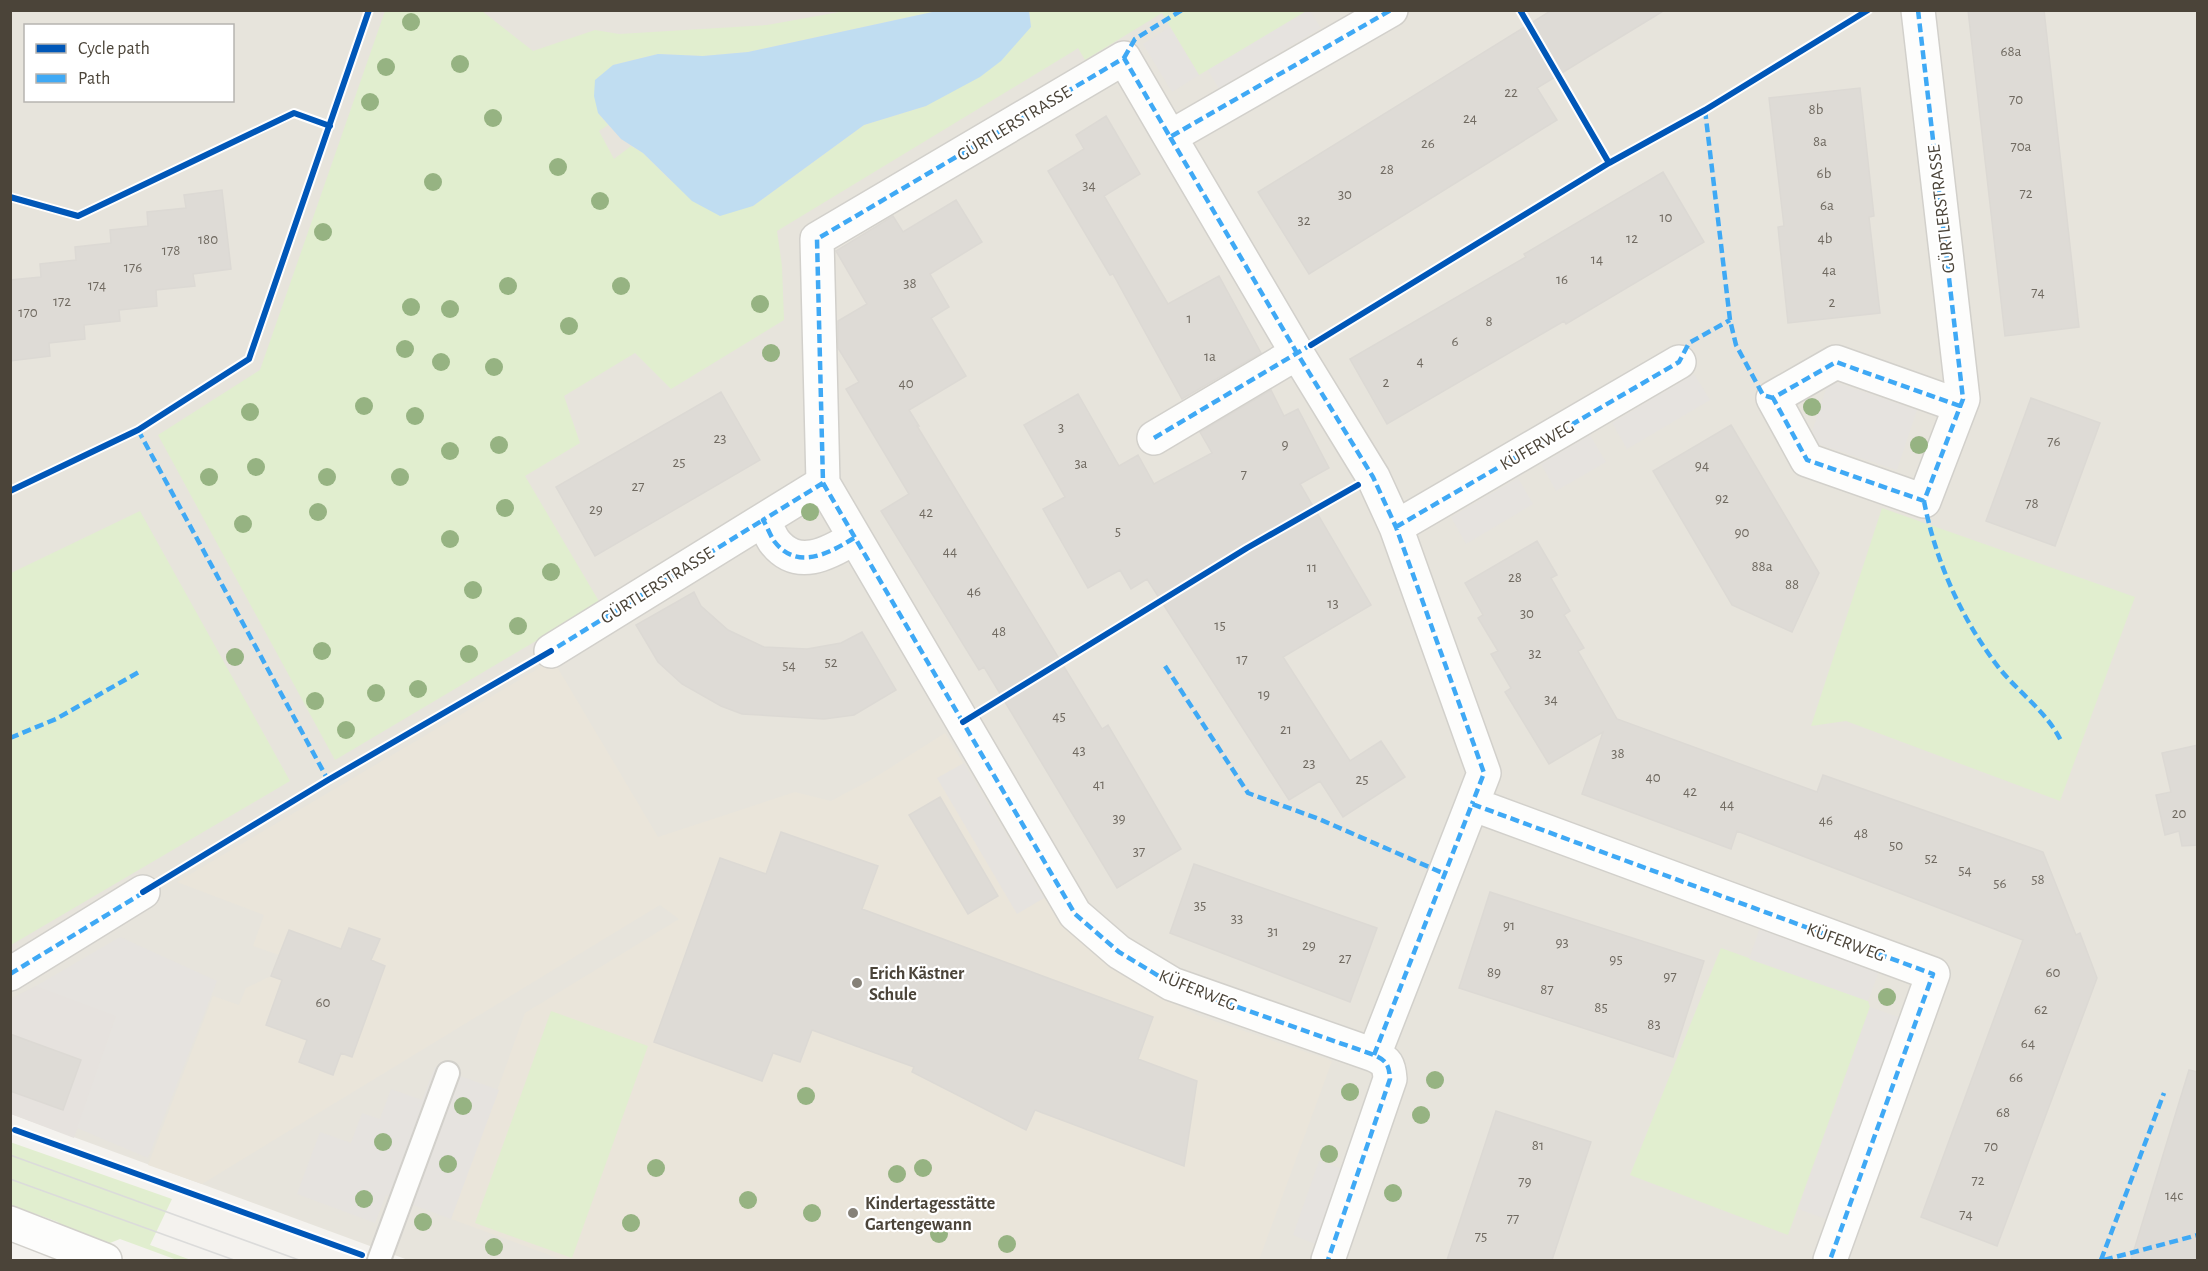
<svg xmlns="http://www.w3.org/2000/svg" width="2208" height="1271" viewBox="0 0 2208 1271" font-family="'Alegreya Sans',sans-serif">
	<rect width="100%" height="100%" fill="#f4f2ee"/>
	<path fill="#e7e4dc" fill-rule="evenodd" d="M10,11H2197V1260H408L11,1114ZM26,26H232V100H26Z"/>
	<path fill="#e6e2de" d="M36,986L116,1016L74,1138L11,1114L10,999Z"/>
	<path fill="#eae5da" d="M553,660L658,837L795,792L831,801L874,778L945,733L1044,898L1092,951L1115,969L1162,997L1197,1015L1332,1061L1259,1260H563L451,1219L525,1013L679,919L660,905L202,1184L148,1165L213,996L239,1005L246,988L271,976L279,955L253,946L264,915L177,882Z"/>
	<path fill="#e1eecf" d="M385,11H482L533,51L595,30L619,34L767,25L845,11H937L748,52L703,56L658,54L613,65L598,113L608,125L599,131L614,159L631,146L643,153L671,181L753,206L864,125L926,106L1031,27L1029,11H1308L1199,75L1162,13L1085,60L1078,48L1072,52L777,231L782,266L784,320L671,389L635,353L564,396L580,443L525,476L600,603L335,760L158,435L260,370Z
		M1882,508L2135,597L2060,801L1846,721L1811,726Z
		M140,511L290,781L11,945V573Z
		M1721,948L1868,1001L1870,1007L1788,1235L1630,1175Z
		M551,1011L648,1046L572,1258L475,1223Z
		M10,1142L172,1199L150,1245L191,1260H177L120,1239L100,1247L63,1232L58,1222L11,1205Z"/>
	<path fill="#e6e3df" d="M1308,10L1310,11L1321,28L1219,89L1208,70Z
		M1170,27L1199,75L1172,92L1143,44Z
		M1694,374L1710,400L1627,449L1612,423Z
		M1829,380L1917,410L1897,470L1809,441Z
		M1590,435L1606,462L1556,491L1541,464Z
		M1518,478L1533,504L1466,544L1451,517Z
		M964,763L1044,898L1017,914L937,778Z
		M1760,928L1879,971L1868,1001L1749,959Z
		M120,937L217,981L148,1158L77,1128L116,1016L36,986Z
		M1870,1007L1901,1018L1829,1220L1798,1209Z
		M435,1067L499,1090L451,1219L386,1195L375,1223L297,1194L320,1132L351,1143L362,1113L380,1119L391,1089L422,1100Z
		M1319,1161L1346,1170L1318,1245L1293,1235Z"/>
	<path fill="#c0ddf1" d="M937,11H1029L1031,27L1001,61L980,77L926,106L864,125L753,206L720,216L692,201L643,153L621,139L598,113L594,96L595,80L613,65L658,54L703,56L748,52Z"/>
	<path fill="#dedbd6" stroke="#dcd9d4" stroke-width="1.5" d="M1552,10H1665L1537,88L1557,120L1309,274L1258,192Z
		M1968,10H2044L2079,327L2005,336Z
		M1860,88L1874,216L1869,217L1880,313L1788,323L1778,227L1784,226L1769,98Z
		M1106,116L1140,174L1104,196L1168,304L1219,276L1261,353L1182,399L1113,274L1110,275L1048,171L1084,149L1076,135Z
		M1663,172L1704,242L1566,324L1564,321L1387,424L1350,359L1526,257L1524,254Z
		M222,190L231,269L193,274L195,286L156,290L157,306L119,310L120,321L84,325L85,339L49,343L50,356L10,361V280L41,277L40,264L76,260L75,247L111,243L110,230L148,226L147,212L186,208L184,195Z
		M956,200L982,242L930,274L949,307L931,318L966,376L909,410L919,426H917L1102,729L1108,725L1181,849L1117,888L984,667L979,670L881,511L909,494L846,389L859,382L838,348V321L867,304L836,251L893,216L903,232Z
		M1271,390L1284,416L1298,409L1329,468L1300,484L1371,605L1283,657L1350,761L1381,741L1405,777L1343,817L1320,781L1289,800L1147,579L1131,589L1120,570L1088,588L1043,509L1065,497L1024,425L1078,394L1119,466L1138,455L1154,484L1212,453L1200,432Z
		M721,392L760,460L595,556L556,487Z
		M2031,398L2100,423L2055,546L1986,521Z
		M1731,425L1819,573L1792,632L1732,605L1653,471Z
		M1537,541L1557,575L1551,578L1570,611L1564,615L1584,648L1578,651L1617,719L1817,792L1823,775L2043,852L2076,935L2080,933L2097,978L1997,1246L1921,1217L2023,940L1737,831L1731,849L1582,794L1603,732L1549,764L1505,692L1511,688L1491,654L1498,651L1478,618L1483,615L1465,583Z
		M694,592L701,606L728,630L764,647L807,649L841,643L862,632L896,690L854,715L824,719L742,714L721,706L682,684L658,662L636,625Z
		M2198,745V845L2182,846L2179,831L2165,835L2156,795L2171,792L2162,753Z
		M940,797L998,896L968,914L909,815Z
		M781,832L878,866L862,909L1153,1017L1138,1059L1197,1081L1184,1166L1035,1110L1026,1130L912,1072L914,1067L812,1030L800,1062L773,1053L762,1081L654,1042L720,858L766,874Z
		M1194,864L1377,928L1350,1002L1170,933Z
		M1490,892L1704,961L1673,1057L1459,988Z
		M349,928L380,939L371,960L385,966L352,1057L341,1053L333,1075L299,1062L307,1040L266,1025L282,980L271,976L289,930L341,949Z
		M10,1034L81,1060L63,1110L10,1091Z
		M2189,1070L2198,1072V1260H2131Z
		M1496,1111L1591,1142L1552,1260H1447Z"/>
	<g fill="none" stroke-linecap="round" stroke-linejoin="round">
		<g stroke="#d2d0cb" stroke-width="26">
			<path id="service" d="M379,1260L448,1073"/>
		</g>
		<g stroke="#d2d0cb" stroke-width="36">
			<path id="minor" d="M1918,10L1963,399L1924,501L1807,460L1773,398L1836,362L1960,406
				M1170,137L1297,353L1373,477L1396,527L1484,773L1472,804
				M1154,438L1297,353
				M823,483L1075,914L1119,952L1172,984L1374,1055C1387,1061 1389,1065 1390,1079L1328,1260
				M1396,527L1679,362
				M854,538C828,554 797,571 774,541C770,535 767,526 763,520L823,483L817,239L1124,58L1170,137L1391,10
				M551,651L763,520
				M10,974L143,892
				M1374,1055L1472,804L1933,974L1830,1260"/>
		</g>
		<g stroke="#d2d0cb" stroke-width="36">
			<path id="tertiary" d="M10,1223L105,1260"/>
		</g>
		<use href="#service" stroke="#fdfdfc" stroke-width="22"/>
		<use href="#minor" stroke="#fdfdfc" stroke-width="33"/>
		<use href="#tertiary" stroke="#fdfdfc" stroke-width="33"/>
		<path stroke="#dbdbda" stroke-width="1.5" d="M10,1155L299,1260
			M10,1179L234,1260"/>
		<path stroke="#3fa9f5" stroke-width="4.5" stroke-dasharray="9 4.5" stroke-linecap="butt" d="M1918,10L1963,399L1924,501L1807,460L1773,398L1836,362L1960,406
			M1124,58L1135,39L1182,10
			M1705,110L1730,320L1736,345L1763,395L1773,398
			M1170,137L1297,353L1373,477L1396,527L1484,773L1472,804
			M138,430L328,780
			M1154,438L1314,343
			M823,483L1075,914L1119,952L1172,984L1374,1055C1387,1061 1389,1065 1390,1079L1328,1260
			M1924,501C1935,559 1960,616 1996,664C2016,691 2046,710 2061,741
			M1396,527L1679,362L1689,343L1730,320
			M854,538C828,554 797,571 774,541C770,535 767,526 763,520L823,483L817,239L1124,58L1170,137L1391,10
			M546,654L763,520
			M1165,666L1248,793L1319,819L1445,874
			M10,738L56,719L139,672
			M10,974L146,891
			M1374,1055L1472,804L1933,974L1830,1260
			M2101,1260L2164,1093
			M2104,1260L2198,1235"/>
		<g stroke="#fff" stroke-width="10">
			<path id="cycleway" d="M1520,10L1609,163
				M10,197L78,216L294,113L330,126
				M1311,345L1609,163L1705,110L1868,10
				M10,491L138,430L249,359L369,10
				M963,722L1247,548L1358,485
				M143,892L328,780L551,651
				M15,1130L362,1255"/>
		</g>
		<use href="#cycleway" stroke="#0057b8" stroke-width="6"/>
	</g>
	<g fill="#96b382">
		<circle cx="411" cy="22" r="9"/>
		<circle cx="460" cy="64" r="9"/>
		<circle cx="386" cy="67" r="9"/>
		<circle cx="370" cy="102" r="9"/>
		<circle cx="493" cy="118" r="9"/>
		<circle cx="558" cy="167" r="9"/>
		<circle cx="433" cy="182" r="9"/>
		<circle cx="600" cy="201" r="9"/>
		<circle cx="323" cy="232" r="9"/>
		<circle cx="508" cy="286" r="9"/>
		<circle cx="621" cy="286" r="9"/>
		<circle cx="760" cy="304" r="9"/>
		<circle cx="411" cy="307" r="9"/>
		<circle cx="450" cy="309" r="9"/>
		<circle cx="569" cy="326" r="9"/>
		<circle cx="405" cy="349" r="9"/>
		<circle cx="771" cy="353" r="9"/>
		<circle cx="441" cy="362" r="9"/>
		<circle cx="494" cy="367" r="9"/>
		<circle cx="364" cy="406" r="9"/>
		<circle cx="1812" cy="407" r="9"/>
		<circle cx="250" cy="412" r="9"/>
		<circle cx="415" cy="416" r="9"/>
		<circle cx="499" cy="445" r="9"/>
		<circle cx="1919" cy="445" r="9"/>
		<circle cx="450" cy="451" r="9"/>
		<circle cx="256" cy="467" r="9"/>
		<circle cx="209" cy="477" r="9"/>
		<circle cx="327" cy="477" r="9"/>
		<circle cx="400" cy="477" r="9"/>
		<circle cx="505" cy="508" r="9"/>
		<circle cx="318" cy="512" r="9"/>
		<circle cx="810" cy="512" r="9"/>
		<circle cx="243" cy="524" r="9"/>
		<circle cx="450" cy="539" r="9"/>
		<circle cx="551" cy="572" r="9"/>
		<circle cx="473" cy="590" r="9"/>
		<circle cx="518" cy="626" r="9"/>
		<circle cx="322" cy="651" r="9"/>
		<circle cx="469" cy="654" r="9"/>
		<circle cx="235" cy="657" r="9"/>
		<circle cx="418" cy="689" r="9"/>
		<circle cx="376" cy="693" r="9"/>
		<circle cx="315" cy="701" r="9"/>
		<circle cx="346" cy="730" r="9"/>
		<circle cx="1887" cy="997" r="9"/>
		<circle cx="1435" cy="1080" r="9"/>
		<circle cx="1350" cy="1092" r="9"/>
		<circle cx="806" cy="1096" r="9"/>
		<circle cx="463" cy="1106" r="9"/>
		<circle cx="1421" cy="1115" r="9"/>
		<circle cx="383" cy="1142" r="9"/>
		<circle cx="1329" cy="1154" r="9"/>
		<circle cx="448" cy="1164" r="9"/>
		<circle cx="656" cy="1168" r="9"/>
		<circle cx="923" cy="1168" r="9"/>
		<circle cx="897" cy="1174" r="9"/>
		<circle cx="1393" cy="1193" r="9"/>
		<circle cx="364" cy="1199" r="9"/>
		<circle cx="748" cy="1200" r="9"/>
		<circle cx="812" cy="1213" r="9"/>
		<circle cx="423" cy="1222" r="9"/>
		<circle cx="631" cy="1223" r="9"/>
		<circle cx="939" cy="1234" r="9"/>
		<circle cx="1007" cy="1244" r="9"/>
		<circle cx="494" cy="1247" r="9"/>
	</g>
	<g fill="#868178" stroke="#fff" stroke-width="2">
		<circle cx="857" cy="983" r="6"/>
		<circle cx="853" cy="1213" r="6"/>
	</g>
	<g text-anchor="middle" stroke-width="4.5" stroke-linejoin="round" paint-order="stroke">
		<g font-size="15" fill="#706a61">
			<text x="2011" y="56">68a</text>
			<text x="1511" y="97">22</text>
			<text x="2016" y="104">70</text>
			<text x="1816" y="114">8b</text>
			<text x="1470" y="123">24</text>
			<text x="1820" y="146">8a</text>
			<text x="1428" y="148">26</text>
			<text x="2021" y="151">70a</text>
			<text x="1387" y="174">28</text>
			<text x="1824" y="178">6b</text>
			<text x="1089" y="190">34</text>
			<text x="2026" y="198">72</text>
			<text x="1345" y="199">30</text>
			<text x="1827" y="210">6a</text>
			<text x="1666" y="222">10</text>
			<text x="1304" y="225">32</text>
			<text x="1632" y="243">12</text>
			<text x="1825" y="243">4b</text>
			<text x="208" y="244">180</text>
			<text x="171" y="255">178</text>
			<text x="1597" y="264">14</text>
			<text x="133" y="272">176</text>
			<text x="1829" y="275">4a</text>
			<text x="1562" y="284">16</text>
			<text x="910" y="288">38</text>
			<text x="97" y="290">174</text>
			<text x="2038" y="297">74</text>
			<text x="62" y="306">172</text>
			<text x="1832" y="307">2</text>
			<text x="28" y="317">170</text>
			<text x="1189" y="323">1</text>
			<text x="1489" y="326">8</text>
			<text x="1455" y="346">6</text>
			<text x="1210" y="361">1a</text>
			<text x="1420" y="366">4</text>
			<text x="1386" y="387">2</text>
			<text x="906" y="388">40</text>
			<text x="1061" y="432">3</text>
			<text x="720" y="443">23</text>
			<text x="2054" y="446">76</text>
			<text x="1285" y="449">9</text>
			<text x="679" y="467">25</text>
			<text x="1081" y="468">3a</text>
			<text x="1702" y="470">94</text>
			<text x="1244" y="479">7</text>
			<text x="638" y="491">27</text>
			<text x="1722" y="503">92</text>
			<text x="2032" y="508">78</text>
			<text x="596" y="514">29</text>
			<text x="926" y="517">42</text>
			<text x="1118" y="536">5</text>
			<text x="1742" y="537">90</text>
			<text x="950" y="556">44</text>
			<text x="1762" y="571">88a</text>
			<text x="1312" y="572">11</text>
			<text x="1515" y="582">28</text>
			<text x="1792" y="589">88</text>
			<text x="974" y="596">46</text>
			<text x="1333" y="608">13</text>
			<text x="1527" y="618">30</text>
			<text x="1220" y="630">15</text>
			<text x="999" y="636">48</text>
			<text x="1535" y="658">32</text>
			<text x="1242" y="664">17</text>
			<text x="831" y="667">52</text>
			<text x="789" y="670">54</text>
			<text x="1264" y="699">19</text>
			<text x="1551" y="704">34</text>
			<text x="1059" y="721">45</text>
			<text x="1286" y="734">21</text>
			<text x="1079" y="755">43</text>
			<text x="1618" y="758">38</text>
			<text x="1309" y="768">23</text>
			<text x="1653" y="782">40</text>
			<text x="1362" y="784">25</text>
			<text x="1099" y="789">41</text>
			<text x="1690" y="796">42</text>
			<text x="1727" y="809">44</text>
			<text x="2179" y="818">20</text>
			<text x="1119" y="823">39</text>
			<text x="1826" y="825">46</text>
			<text x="1861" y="838">48</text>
			<text x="1896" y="850">50</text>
			<text x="1139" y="856">37</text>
			<text x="1931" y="863">52</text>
			<text x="1965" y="875">54</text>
			<text x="2038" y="884">58</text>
			<text x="2000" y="888">56</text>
			<text x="1200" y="910">35</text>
			<text x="1237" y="923">33</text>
			<text x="1509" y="930">91</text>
			<text x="1273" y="936">31</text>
			<text x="1562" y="947">93</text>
			<text x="1309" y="950">29</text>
			<text x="1345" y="963">27</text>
			<text x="1616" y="964">95</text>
			<text x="1494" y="977">89</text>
			<text x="2053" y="977">60</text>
			<text x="1670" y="981">97</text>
			<text x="1547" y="994">87</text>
			<text x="323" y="1007">60</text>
			<text x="1601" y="1012">85</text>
			<text x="2041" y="1014">62</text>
			<text x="1654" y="1029">83</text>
			<text x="2028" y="1048">64</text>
			<text x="2016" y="1082">66</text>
			<text x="2003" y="1117">68</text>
			<text x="1538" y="1150">81</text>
			<text x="1991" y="1151">70</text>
			<text x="1978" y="1185">72</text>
			<text x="1525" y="1186">79</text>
			<text x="2174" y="1200">14c</text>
			<text x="1966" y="1219">74</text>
			<text x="1513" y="1223">77</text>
			<text x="1481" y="1241">75</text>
		</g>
		<g font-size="18" fill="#4b4439" stroke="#fff">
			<text transform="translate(1014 123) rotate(-31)" y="6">GÜRTLERSTRASSE</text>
			<text transform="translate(1941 209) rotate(-97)" y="6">GÜRTLERSTRASSE</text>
			<text transform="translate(1537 445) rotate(-30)" y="6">KÜFERWEG</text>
			<text transform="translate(657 585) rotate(-32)" y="6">GÜRTLERSTRASSE</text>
			<text transform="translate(1846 942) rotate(20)" y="6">KÜFERWEG</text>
			<text transform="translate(1198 990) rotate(22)" y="6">KÜFERWEG</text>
		</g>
		<g font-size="18" font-weight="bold" fill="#4b4439" stroke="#fff" text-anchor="start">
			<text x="869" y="979">Erich Kästner<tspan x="869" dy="21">Schule</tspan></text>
			<text x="865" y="1209">Kindertagesstätte<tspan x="865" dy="21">Gartengewann</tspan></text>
		</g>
	</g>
	<rect width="2208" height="1271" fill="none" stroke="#4b4439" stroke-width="24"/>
	<rect x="24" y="24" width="210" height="78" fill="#ffffff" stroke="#b7b4b0" stroke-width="1.5"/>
	<rect x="36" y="44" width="30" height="9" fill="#0057b8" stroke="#b7b4b0" stroke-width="1.5"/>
	<text x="78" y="54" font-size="18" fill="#4b4439">Cycle path</text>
	<rect x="36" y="74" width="30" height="9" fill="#3fa9f5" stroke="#b7b4b0" stroke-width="1.5"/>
	<text x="78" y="84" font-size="18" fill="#4b4439">Path</text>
</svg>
